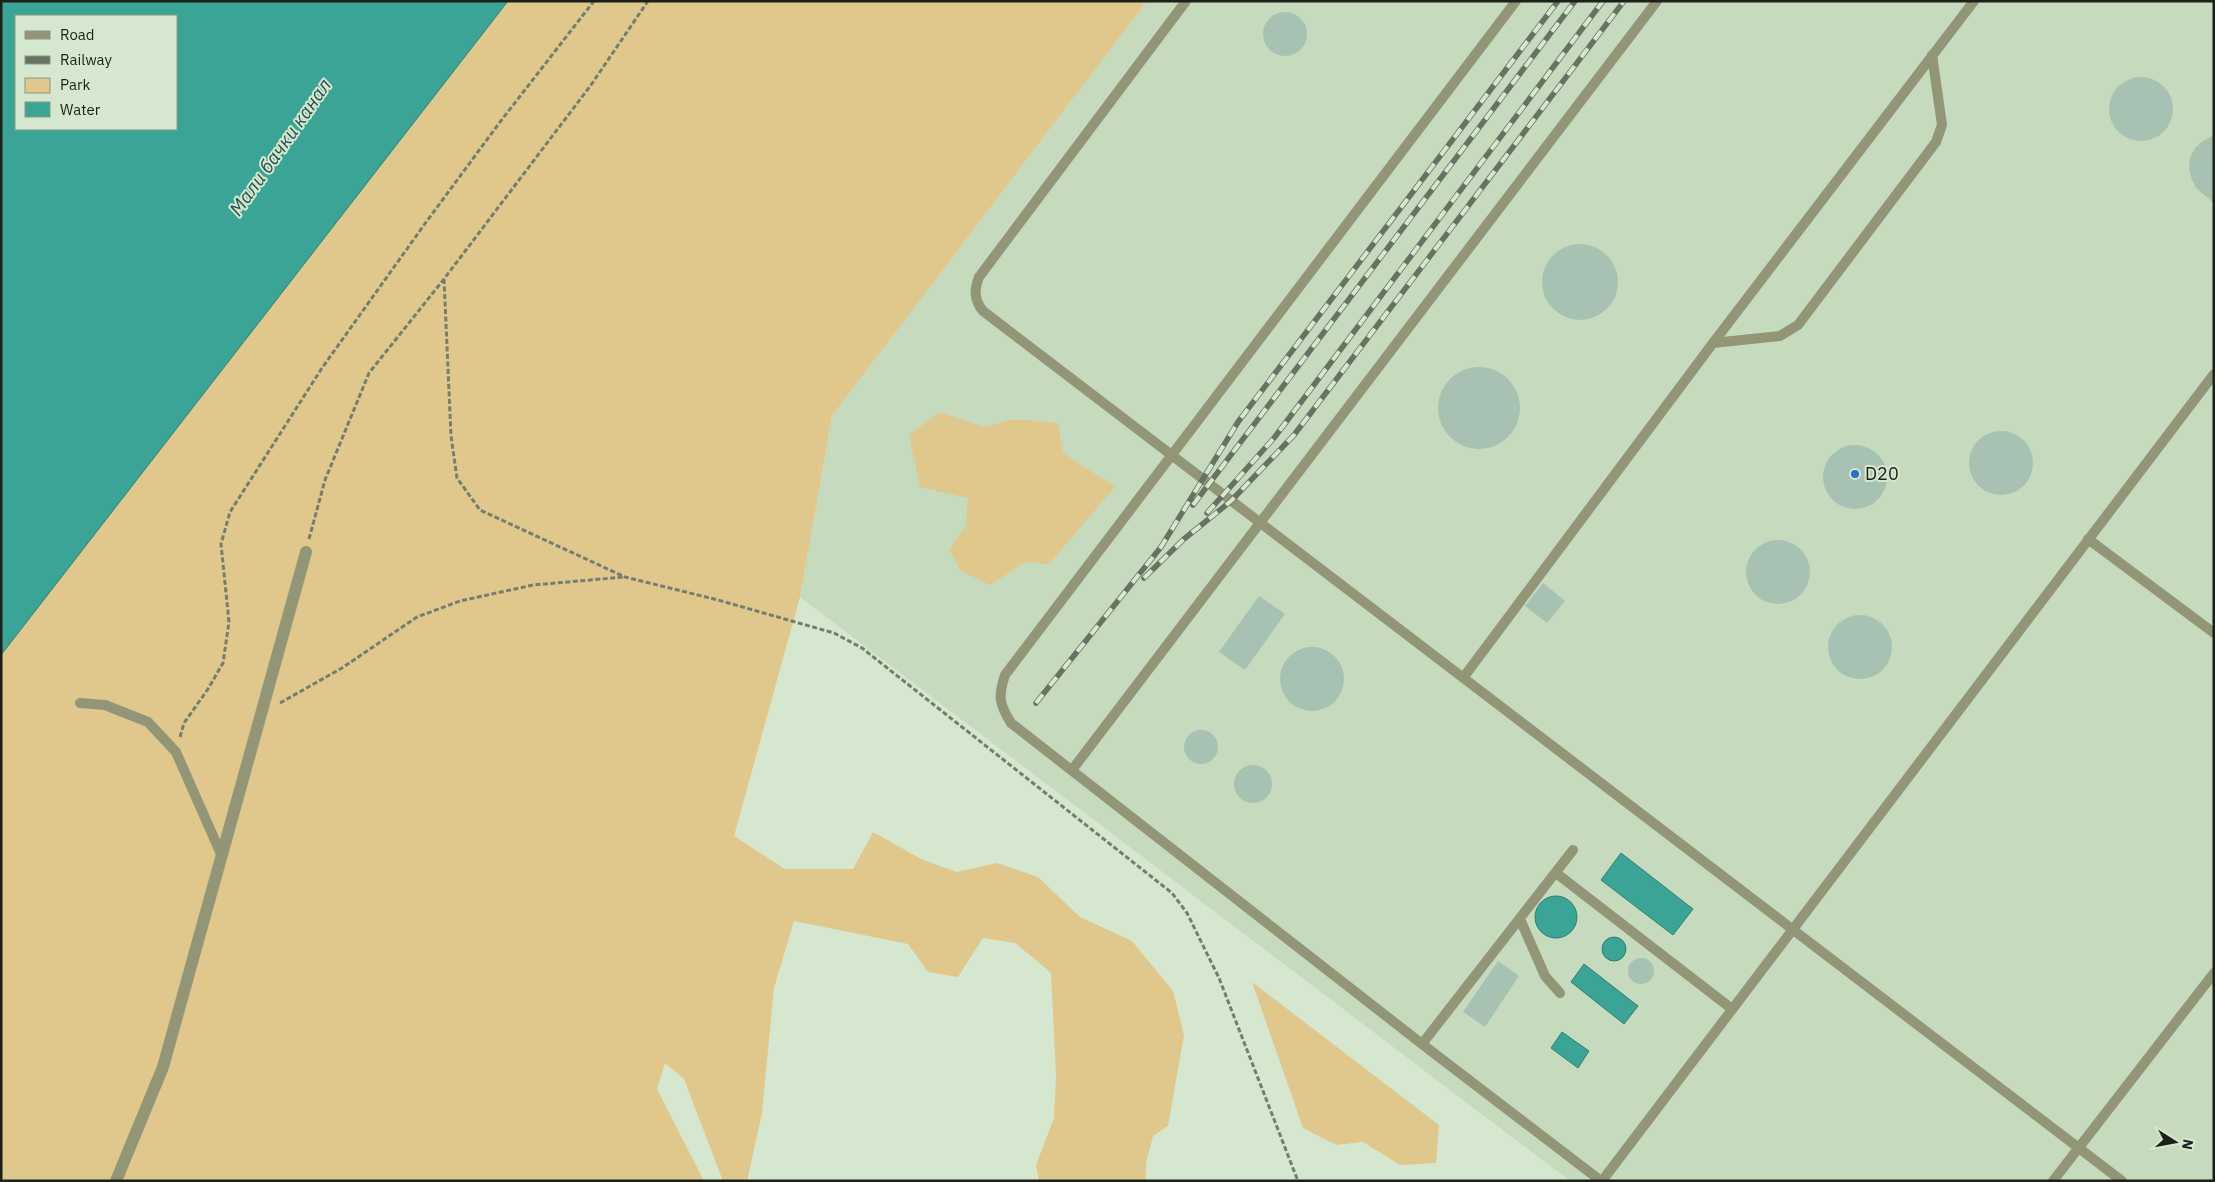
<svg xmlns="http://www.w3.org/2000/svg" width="2215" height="1182" viewBox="0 0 2215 1182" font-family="'IBM Plex Sans',sans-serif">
	<rect width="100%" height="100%" fill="#d6e7cf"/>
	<path fill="#c6dabd" d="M1147,1H2214V1181H1570L800,597L832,416Z"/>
	<path fill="#e0c88c" d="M508,1H1147L832,416L800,597L734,836L785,869H853L873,832L923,860L957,872L997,863L1038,877L1080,917L1132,941L1173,991L1184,1035L1168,1126L1153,1136L1146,1163V1181H1039L1036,1165L1054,1118L1056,1077L1051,973L1015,943L983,938L958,977L928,972L908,944L794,921L774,988L762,1113L747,1181H723L684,1079L665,1063L657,1089L704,1181H1V655Z
		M939,412L985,427L1013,419L1058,423L1063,453L1115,487L1049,564L1025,562L990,585L961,571L949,550L966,525L968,498L920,487L909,435Z
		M1252,982L1439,1125L1436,1163L1400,1165L1363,1142L1336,1145L1303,1128Z"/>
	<path fill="#3aa596" stroke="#317d70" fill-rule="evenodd" d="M1,1H508L1,655ZM16,16H176V129H16Z
		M1621,853L1693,909L1673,935L1601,880Z
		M1535 917a21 21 0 1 1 42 0a21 21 0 1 1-42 0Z
		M1602 949a12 12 0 1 1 24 0a12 12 0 1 1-24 0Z
		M1584,964L1638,1006L1624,1024L1571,982Z
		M1562,1032L1589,1051L1578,1068L1551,1048Z"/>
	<path fill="#a7c2b2" d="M1263 34a22 22 0 1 1 44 0a22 22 0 1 1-44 0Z
		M2109 109a32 32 0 1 1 64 0a32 32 0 1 1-64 0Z
		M2214,135V203L2197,189L2192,180L2189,169L2190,158L2195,148L2203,141Z
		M1542 282a38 38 0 1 1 76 0a38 38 0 1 1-76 0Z
		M1438 408a41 41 0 1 1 82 0a41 41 0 1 1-82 0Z
		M1969 463a32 32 0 1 1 64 0a32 32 0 1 1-64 0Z
		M1823 477a32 32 0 1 1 64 0a32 32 0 1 1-64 0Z
		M1746 572a32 32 0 1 1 64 0a32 32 0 1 1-64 0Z
		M1543,583L1565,601L1547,623L1525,606Z
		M1259,596L1285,614L1245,670L1219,652Z
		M1828 647a32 32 0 1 1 64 0a32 32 0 1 1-64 0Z
		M1280 679a32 32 0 1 1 64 0a32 32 0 1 1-64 0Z
		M1184 747a17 17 0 1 1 34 0a17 17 0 1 1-34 0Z
		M1234 784a19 19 0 1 1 38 0a19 19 0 1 1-38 0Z
		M1628 971a13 13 0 1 1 26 0a13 13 0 1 1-26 0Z
		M1498,961L1519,976L1485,1027L1463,1012Z"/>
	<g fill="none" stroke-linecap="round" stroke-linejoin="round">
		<path stroke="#737e6e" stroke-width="3" stroke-dasharray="5 2.5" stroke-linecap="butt" d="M444,279L451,436L457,478L480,510L625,577L718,600L834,633L862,648L1172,893L1187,913L1219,978L1298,1181
			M309,539L325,480L369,373L444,279L591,85L648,1
			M280,703L342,668L417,617L460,601L533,585L624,577
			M180,737L184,723L208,689L223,663L229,622L221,544L230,512L322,368L424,225L500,122L594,1"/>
		<path stroke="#929576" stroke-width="10" d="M1186,1L979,277C974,290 974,300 983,311L2122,1181
			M1516,1L1005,675C998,696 999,704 1011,723L1422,1044L1601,1181
			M1713,343L1780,336L1798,325L1936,142L1942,125L1932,55
			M2088,539L2214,633
			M1463,678L1713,343L1974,1
			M80,703L105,705L148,722L176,752L221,854
			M1072,770L1657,1
			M1556,873L1732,1009
			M1520,919L1545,976L1560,993
			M1422,1044L1573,850
			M1602,1181L2214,374
			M2053,1181L2214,973"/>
		<path stroke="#929576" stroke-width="12" d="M116,1181L163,1067L306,552"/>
		<g stroke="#677263" stroke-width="5.5">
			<path id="rail" d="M1193,505L1575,1
				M1207,513L1274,438L1603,1
				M1144,578L1184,539L1231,501L1294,435L1624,1
				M1036,703L1161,547L1238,422L1558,1"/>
		</g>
		<use href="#rail" stroke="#d6e7cf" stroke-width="4" stroke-dasharray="11" stroke-linecap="butt"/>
	</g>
	<circle fill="#2472c1" stroke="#d6e7cf" stroke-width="2" cx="1855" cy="474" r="5"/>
	<g text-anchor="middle" stroke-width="4" stroke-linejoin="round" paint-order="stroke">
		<g font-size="18" fill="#1b2118" stroke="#d6e7cf" text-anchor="start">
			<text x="1865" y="480">D20</text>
		</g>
		<g font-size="19" font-style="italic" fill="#26544d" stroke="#d6e7cf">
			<text transform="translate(280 147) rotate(-55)" y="7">Мали бачки канал</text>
		</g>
	</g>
	<rect width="2215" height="1182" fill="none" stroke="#1b2118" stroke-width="5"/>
	<rect x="15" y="15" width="162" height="115" fill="#d6e7cf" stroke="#8b9886"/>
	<rect x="25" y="31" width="25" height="8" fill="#929576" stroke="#8b9886"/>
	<text x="60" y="40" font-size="15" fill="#1b2118">Road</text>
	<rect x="25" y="56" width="25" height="8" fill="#677263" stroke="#8b9886"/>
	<text x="60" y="65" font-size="15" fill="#1b2118">Railway</text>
	<rect x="25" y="78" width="25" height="15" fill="#e0c88c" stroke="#8b9886"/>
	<text x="60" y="90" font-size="15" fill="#1b2118">Park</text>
	<rect x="25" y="102" width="25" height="15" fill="#3aa596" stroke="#8b9886"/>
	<text x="60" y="115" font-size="15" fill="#1b2118">Water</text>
	<g transform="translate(2175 1142) rotate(101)" stroke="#d6e7cf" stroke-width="4" paint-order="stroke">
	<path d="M0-4L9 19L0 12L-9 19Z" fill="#1b2118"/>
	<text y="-8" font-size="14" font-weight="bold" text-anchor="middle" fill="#1b2118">N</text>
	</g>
</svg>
